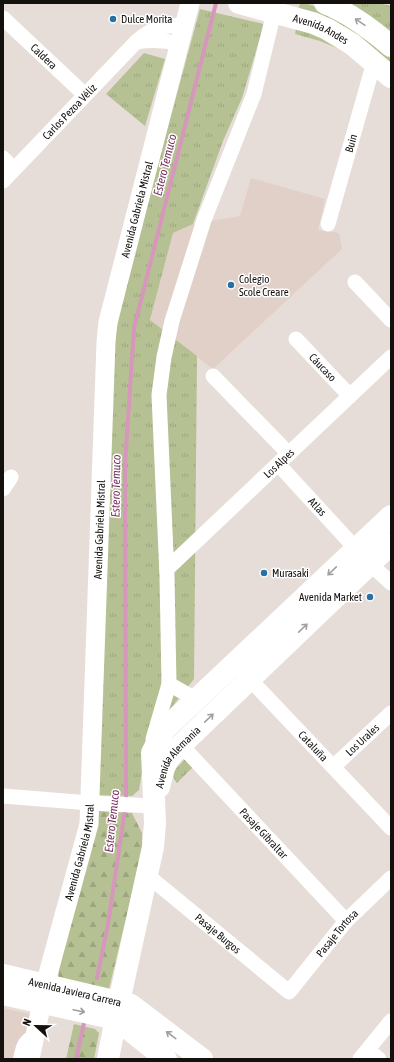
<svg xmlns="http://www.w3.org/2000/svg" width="394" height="1062" viewBox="0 0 394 1062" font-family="'Asap Condensed',sans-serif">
	<defs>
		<pattern id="grass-tufts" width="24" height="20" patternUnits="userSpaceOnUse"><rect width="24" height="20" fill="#b6c193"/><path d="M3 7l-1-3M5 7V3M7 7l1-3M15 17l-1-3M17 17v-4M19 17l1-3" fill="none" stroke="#9ca57e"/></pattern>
		<pattern id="forest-firs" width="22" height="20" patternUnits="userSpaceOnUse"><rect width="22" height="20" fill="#b6c193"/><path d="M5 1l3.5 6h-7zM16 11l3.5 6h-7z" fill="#9ca57e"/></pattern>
		<pattern id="wetland-marsh" width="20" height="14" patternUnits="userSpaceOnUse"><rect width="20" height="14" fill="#b6c193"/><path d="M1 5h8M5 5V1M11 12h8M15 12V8" fill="none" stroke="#9ca57e"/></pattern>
	</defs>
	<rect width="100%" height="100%" fill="#e6ddd8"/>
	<path fill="#e1d0c7" d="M251,178L325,199L318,230L339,233L342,249L213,369L150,321L173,233L193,224L240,216Z
		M3,1008L34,1015L24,1059H3Z"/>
	<path fill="url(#grass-tufts)" d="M300,3H304L324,9L391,57V69L298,12Z
		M350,3H378L391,6V36Z
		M200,9L264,24L242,98L223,141L193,224L173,233L150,320L197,356L194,679L148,737L139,790L132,796L95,795L115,335L144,215Z
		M296,28L312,31L344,51L320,41L295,34Z
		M144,53L165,59L145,126L106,94Z"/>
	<path fill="url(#forest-firs)" d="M99,811L132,813L142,833V852L108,993L58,980L59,970Z
		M74,1024L95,1029L99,1033L94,1059H66Z"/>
	<path fill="url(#wetland-marsh)" d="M186,758L194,766L177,783L171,774Z"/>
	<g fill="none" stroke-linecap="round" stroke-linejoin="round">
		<path stroke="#d796bb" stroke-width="4" d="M97,978L108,924L126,803L125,465L134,328L216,3
			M76,1059L84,1023"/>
		<path stroke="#fff" stroke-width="8" d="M17,1059C20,1044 21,1040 34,1032"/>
		<g stroke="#fff" stroke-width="15">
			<path id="s1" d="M3,18L85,95"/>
			<path d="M137,42C153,39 165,40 180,44"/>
			<path d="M3,158L14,169"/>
			<path id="s2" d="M3,181L136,42C152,28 164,24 185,26"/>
			<path id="s3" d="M328,224L374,62"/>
			<path d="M355,282L391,320"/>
			<path id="s4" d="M296,339L350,396"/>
			<path d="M213,376L289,454"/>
			<path id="s5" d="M278,464L370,564L391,583"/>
			<path d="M3,489L11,477"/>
			<path id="s6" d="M167,569L391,357"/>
			<path id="s7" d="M243,672L391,828"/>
			<path d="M169,684L197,700"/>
			<path d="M153,739L169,684L167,576L159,395L164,357L172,321L204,220L254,94L274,12"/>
			<path id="s8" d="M181,745L346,921"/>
			<path id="s9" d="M333,767L391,713"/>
			<path d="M3,796L90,803L155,806"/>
			<path id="s10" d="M147,875L289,992L346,921L391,878"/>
			<path d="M368,1050L379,1059"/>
			<path d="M360,1059L391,1021"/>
		</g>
		<path stroke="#fff" stroke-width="19" id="s11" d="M30,1059L48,974L89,824L106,342L108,322L190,3"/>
		<g stroke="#fff" stroke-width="22">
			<path id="s12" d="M239,3L313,23L327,29L352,44L391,77"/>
			<path d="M325,3C350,13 371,29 391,46"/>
			<path d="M108,1059L119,1002"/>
		</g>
		<g stroke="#fff" stroke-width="22">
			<path id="s13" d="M159,787L164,768L168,759L181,745L391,544"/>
			<path id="s14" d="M3,975L131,1005L202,1059"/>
			<path d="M3,994L116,1019L166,1059"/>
			<path d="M119,1002L153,847L155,823L152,753L159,739L165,729L391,516"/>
		</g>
	</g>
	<defs><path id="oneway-shaft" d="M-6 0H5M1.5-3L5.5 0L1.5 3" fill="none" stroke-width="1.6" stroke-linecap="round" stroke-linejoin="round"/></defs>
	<g stroke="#a19f9f">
		<use href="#oneway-shaft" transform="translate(360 22) rotate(-146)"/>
		<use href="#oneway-shaft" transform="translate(332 571) rotate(136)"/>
		<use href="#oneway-shaft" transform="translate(303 628) rotate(-44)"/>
		<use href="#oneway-shaft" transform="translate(209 718) rotate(-44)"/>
		<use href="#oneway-shaft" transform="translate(79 1011) rotate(12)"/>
		<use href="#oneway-shaft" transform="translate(171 1035) rotate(-143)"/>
	</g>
	<g fill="#2771a4" stroke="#fff" stroke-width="1.5">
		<circle cx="113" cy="19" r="4"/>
		<circle cx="231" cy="285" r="4"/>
		<circle cx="264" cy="573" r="4"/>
		<circle cx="370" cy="597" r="4"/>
	</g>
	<g text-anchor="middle" stroke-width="3" stroke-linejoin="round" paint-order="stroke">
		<g font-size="11" fill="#13100e" stroke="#fff" text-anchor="start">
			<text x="121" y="23">Dulce Morita</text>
			<text x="239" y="283">Colegio<tspan x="239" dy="13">Scole Creare</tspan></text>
			<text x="272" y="577">Murasaki</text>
			<text x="362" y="601" text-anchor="end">Avenida Market</text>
		</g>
		<g font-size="11" fill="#13100e" stroke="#fff">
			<text dy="4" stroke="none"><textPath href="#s12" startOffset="86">Avenida Andes</textPath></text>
			<text dy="4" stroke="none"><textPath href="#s1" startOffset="56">Caldera</textPath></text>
			<text dy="4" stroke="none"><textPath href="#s2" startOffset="96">Carlos Pezoa Véliz</textPath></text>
			<text dy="4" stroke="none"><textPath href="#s3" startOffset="84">Buin</textPath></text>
			<text dy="4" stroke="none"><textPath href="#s11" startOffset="861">Avenida Gabriela Mistral</textPath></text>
			<text dy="4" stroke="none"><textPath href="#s4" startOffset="39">Cáucaso</textPath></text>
			<text dy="4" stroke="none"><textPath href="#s6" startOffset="154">Los Alpes</textPath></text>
			<text dy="4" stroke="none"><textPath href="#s5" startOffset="58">Atlas</textPath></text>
			<text dy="4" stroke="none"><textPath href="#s11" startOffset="537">Avenida Gabriela Mistral</textPath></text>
			<text dy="4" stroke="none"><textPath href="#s9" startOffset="40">Los Urales</textPath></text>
			<text dy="4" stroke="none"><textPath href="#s7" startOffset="102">Cataluña</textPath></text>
			<text dy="4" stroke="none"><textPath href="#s13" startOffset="36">Avenida Alemania</textPath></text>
			<text dy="4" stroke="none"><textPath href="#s8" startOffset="121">Pasaje Gibraltar</textPath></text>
			<text dy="4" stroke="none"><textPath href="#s11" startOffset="213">Avenida Gabriela Mistral</textPath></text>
			<text dy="4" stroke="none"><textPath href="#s10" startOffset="92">Pasaje Burgos</textPath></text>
			<text dy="4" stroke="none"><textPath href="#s10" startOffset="260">Pasaje Tortosa</textPath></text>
			<text dy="4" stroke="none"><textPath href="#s14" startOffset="74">Avenida Javiera Carrera</textPath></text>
		</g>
		<g font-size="12" font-style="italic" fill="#7b2f60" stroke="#fff">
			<text transform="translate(165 165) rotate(-76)" y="4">Estero Temuco</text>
			<text transform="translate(116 486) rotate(-89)" y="4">Estero Temuco</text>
			<text transform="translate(112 821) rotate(-84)" y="4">Estero Temuco</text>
		</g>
	</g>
	<rect width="394" height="1062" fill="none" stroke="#13100e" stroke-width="8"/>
	<g transform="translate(36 1026) rotate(292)" stroke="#ffffff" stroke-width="3" paint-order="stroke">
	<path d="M0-3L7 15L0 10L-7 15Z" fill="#13100e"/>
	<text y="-6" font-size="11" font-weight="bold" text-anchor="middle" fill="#13100e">N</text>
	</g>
</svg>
